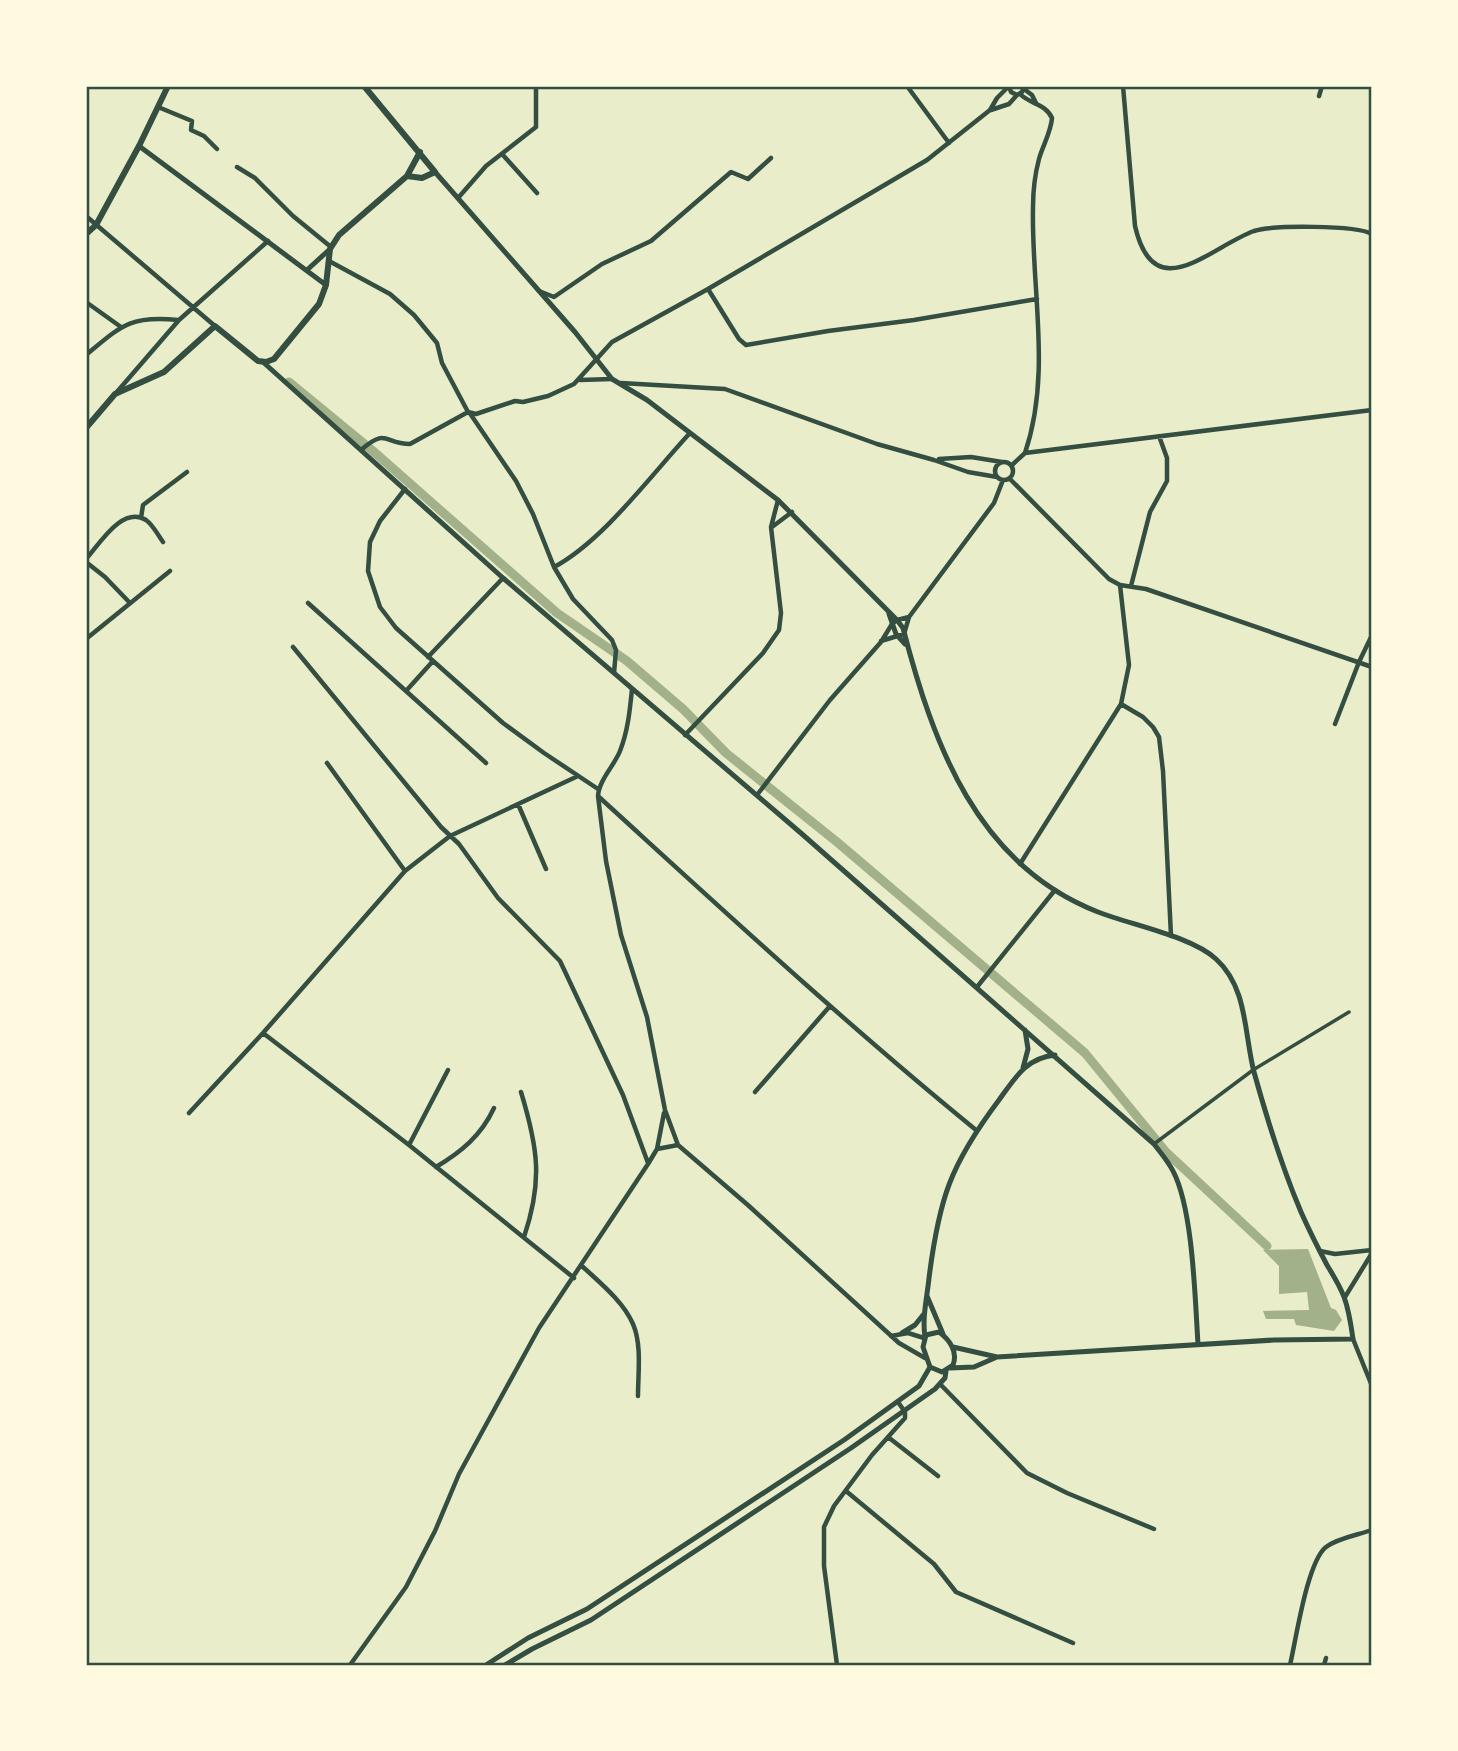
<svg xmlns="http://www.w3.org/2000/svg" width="1458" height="1751" viewBox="0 0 1458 1751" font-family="'Roboto Condensed',sans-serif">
	<rect width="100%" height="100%" fill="#e9edc9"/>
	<path fill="#a3b18a" d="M1308,1249L1331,1308L1336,1310L1342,1320L1334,1331L1296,1325L1294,1319H1266L1263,1311L1309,1310L1307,1292L1279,1294V1266L1263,1250Z"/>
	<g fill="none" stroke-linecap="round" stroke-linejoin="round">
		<path stroke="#a3b18a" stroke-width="9" d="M289,382L373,451L557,613L627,661L683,709L726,753L837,842L1085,1053L1166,1152L1267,1246"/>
		<path stroke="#344e41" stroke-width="3.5" d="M1154,1144L1253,1070L1349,1012"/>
		<path stroke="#344e41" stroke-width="4.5" d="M907,86L949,143
			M1009,86L1011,92L1017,95L1022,92L1024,86
			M1123,86L1135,226C1154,309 1210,247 1254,231C1272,225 1356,225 1372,234
			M1024,89L1032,95L1036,103
			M1020,94C1030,104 1046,104 1052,118C1051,132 1043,145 1039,159C1035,174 1033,191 1033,207C1031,289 1052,373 1025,453
			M1319,96L1322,86
			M158,107L192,121L191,130L204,136L217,149
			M991,110L1009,104L1017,95
			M502,154L537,193
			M237,167L255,178L293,216L331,247
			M458,198L486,166L536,127V86
			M86,216L215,326
			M329,261L390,294L414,315L437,343L442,363L468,412L410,444C384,444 387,427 361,450
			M708,289L739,339L746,345L828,331L914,320L1037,299
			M539,291L554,297L602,264L651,241L731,172L748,179L771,158
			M86,302L121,327
			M86,355C121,326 130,315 178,320
			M580,380L612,379
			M621,383L725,389L877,444L934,460L968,472L997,477
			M116,393L179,320L268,241
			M468,412L476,414L515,401L523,402L548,396L574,384L612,342L708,289L927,160L990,110L997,98L1009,86
			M469,412L516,481L533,514L554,567L573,599L612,640L616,650L614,673
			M939,459L971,457L1002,462
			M995 471a9 9 0 1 1 18 0a9 9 0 1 1-18 0Z
			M1012,465L1025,453L1372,410
			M1010,479L1109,579L1120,585L1146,589L1372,667
			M405,489L380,521L370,542L368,571L380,607L396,628L503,723L544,753L598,789
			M141,518L143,505L187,472
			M772,527L792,512
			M86,559C99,545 122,505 146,520C153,525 158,535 163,542
			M86,562L105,577L130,603
			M554,567C603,541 651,475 690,433
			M1131,586L1150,512L1167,481V458L1159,436
			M308,603L486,763
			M86,639L170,571
			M881,641L904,634L909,617L994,503L1003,480
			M293,647L441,827L459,844L498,898L560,961L623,1095L648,1163
			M428,657L503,578
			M632,689C630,709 628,731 620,751C614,766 599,780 598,796L606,861L621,935L647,1017L665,1110L678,1145L749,1206L899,1343L925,1358
			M406,691L433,661
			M1121,704L1143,717L1153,727L1159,737L1163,771L1171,936
			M1335,724L1359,662L1372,635
			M685,735L763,653L779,630L781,613L771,527L778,500
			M327,763L405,871
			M757,795L830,700L881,642L892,624L897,620L909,617
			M599,797C723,910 846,1024 976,1130
			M518,804L546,869
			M1020,864L1121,704L1129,665L1120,585
			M977,987L1055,890
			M263,1033L409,1145L574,1278
			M521,1092C538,1148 543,1181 524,1237
			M755,1092L830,1006
			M189,1113L263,1033L405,871L450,836L578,776
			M409,1145L448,1070
			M657,1149L678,1145
			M436,1167C461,1152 481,1136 494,1108
			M1320,1251L1335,1254L1372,1250
			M582,1266C599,1282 623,1301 633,1324C642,1345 638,1373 638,1396
			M1345,1297L1372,1253
			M891,1336L908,1333L924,1338
			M1353,1339L1372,1386
			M941,1385L1027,1473L1067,1493L1154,1529
			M888,1437L938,1476
			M846,1491L934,1564L956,1592L1073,1643
			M350,1665L406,1587L435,1531L459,1474L539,1328L648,1164L657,1149L664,1113
			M837,1665L824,1566V1527L834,1506L872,1455L905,1418V1412L898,1402
			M1290,1665C1296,1640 1307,1562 1326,1547C1338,1538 1358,1535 1372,1530
			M1324,1665L1326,1658"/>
		<path stroke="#344e41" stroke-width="5" d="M139,146L326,285
			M435,172L575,332L612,379L647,400L778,500L897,620L903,628C933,744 977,865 1098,912C1131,925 1191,936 1216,959C1248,988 1244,1034 1254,1072C1267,1119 1282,1167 1301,1212C1309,1230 1318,1248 1327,1265C1333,1275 1340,1286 1344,1297C1349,1310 1351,1325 1353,1339L1274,1340L997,1357L953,1347
			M307,270L330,249
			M263,362L503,578L802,834L1154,1144C1160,1152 1168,1161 1173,1171C1193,1209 1195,1298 1198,1344
			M889,614L896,634L905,644
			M1023,1068L1028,1049L1025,1030
			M927,1296L943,1334
			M939,1332C950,1340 958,1352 953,1365L942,1372L930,1367L923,1347L926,1335Z
			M902,1333L915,1325L923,1315
			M925,1338C922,1317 927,1298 929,1278C939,1199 950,1165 999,1100C1015,1078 1026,1058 1055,1055
			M950,1368L974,1367L997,1357
			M486,1665L528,1638L587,1609L844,1440L919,1386L930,1367
			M505,1665L532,1649L591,1620L851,1448L935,1389L945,1378L946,1371"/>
		<path stroke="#344e41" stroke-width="6" d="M364,86L435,172L422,178L407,176
			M86,234L96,225L139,146L168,86
			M86,428L115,394L164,372L215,326L258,361L266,362L274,359L319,304L326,285L330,249L339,235L407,176L420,152"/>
	</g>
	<rect width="1458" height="1751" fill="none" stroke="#fefae0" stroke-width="175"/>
	<rect x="88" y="88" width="1282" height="1576" fill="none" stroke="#344e41" stroke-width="2.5"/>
</svg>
